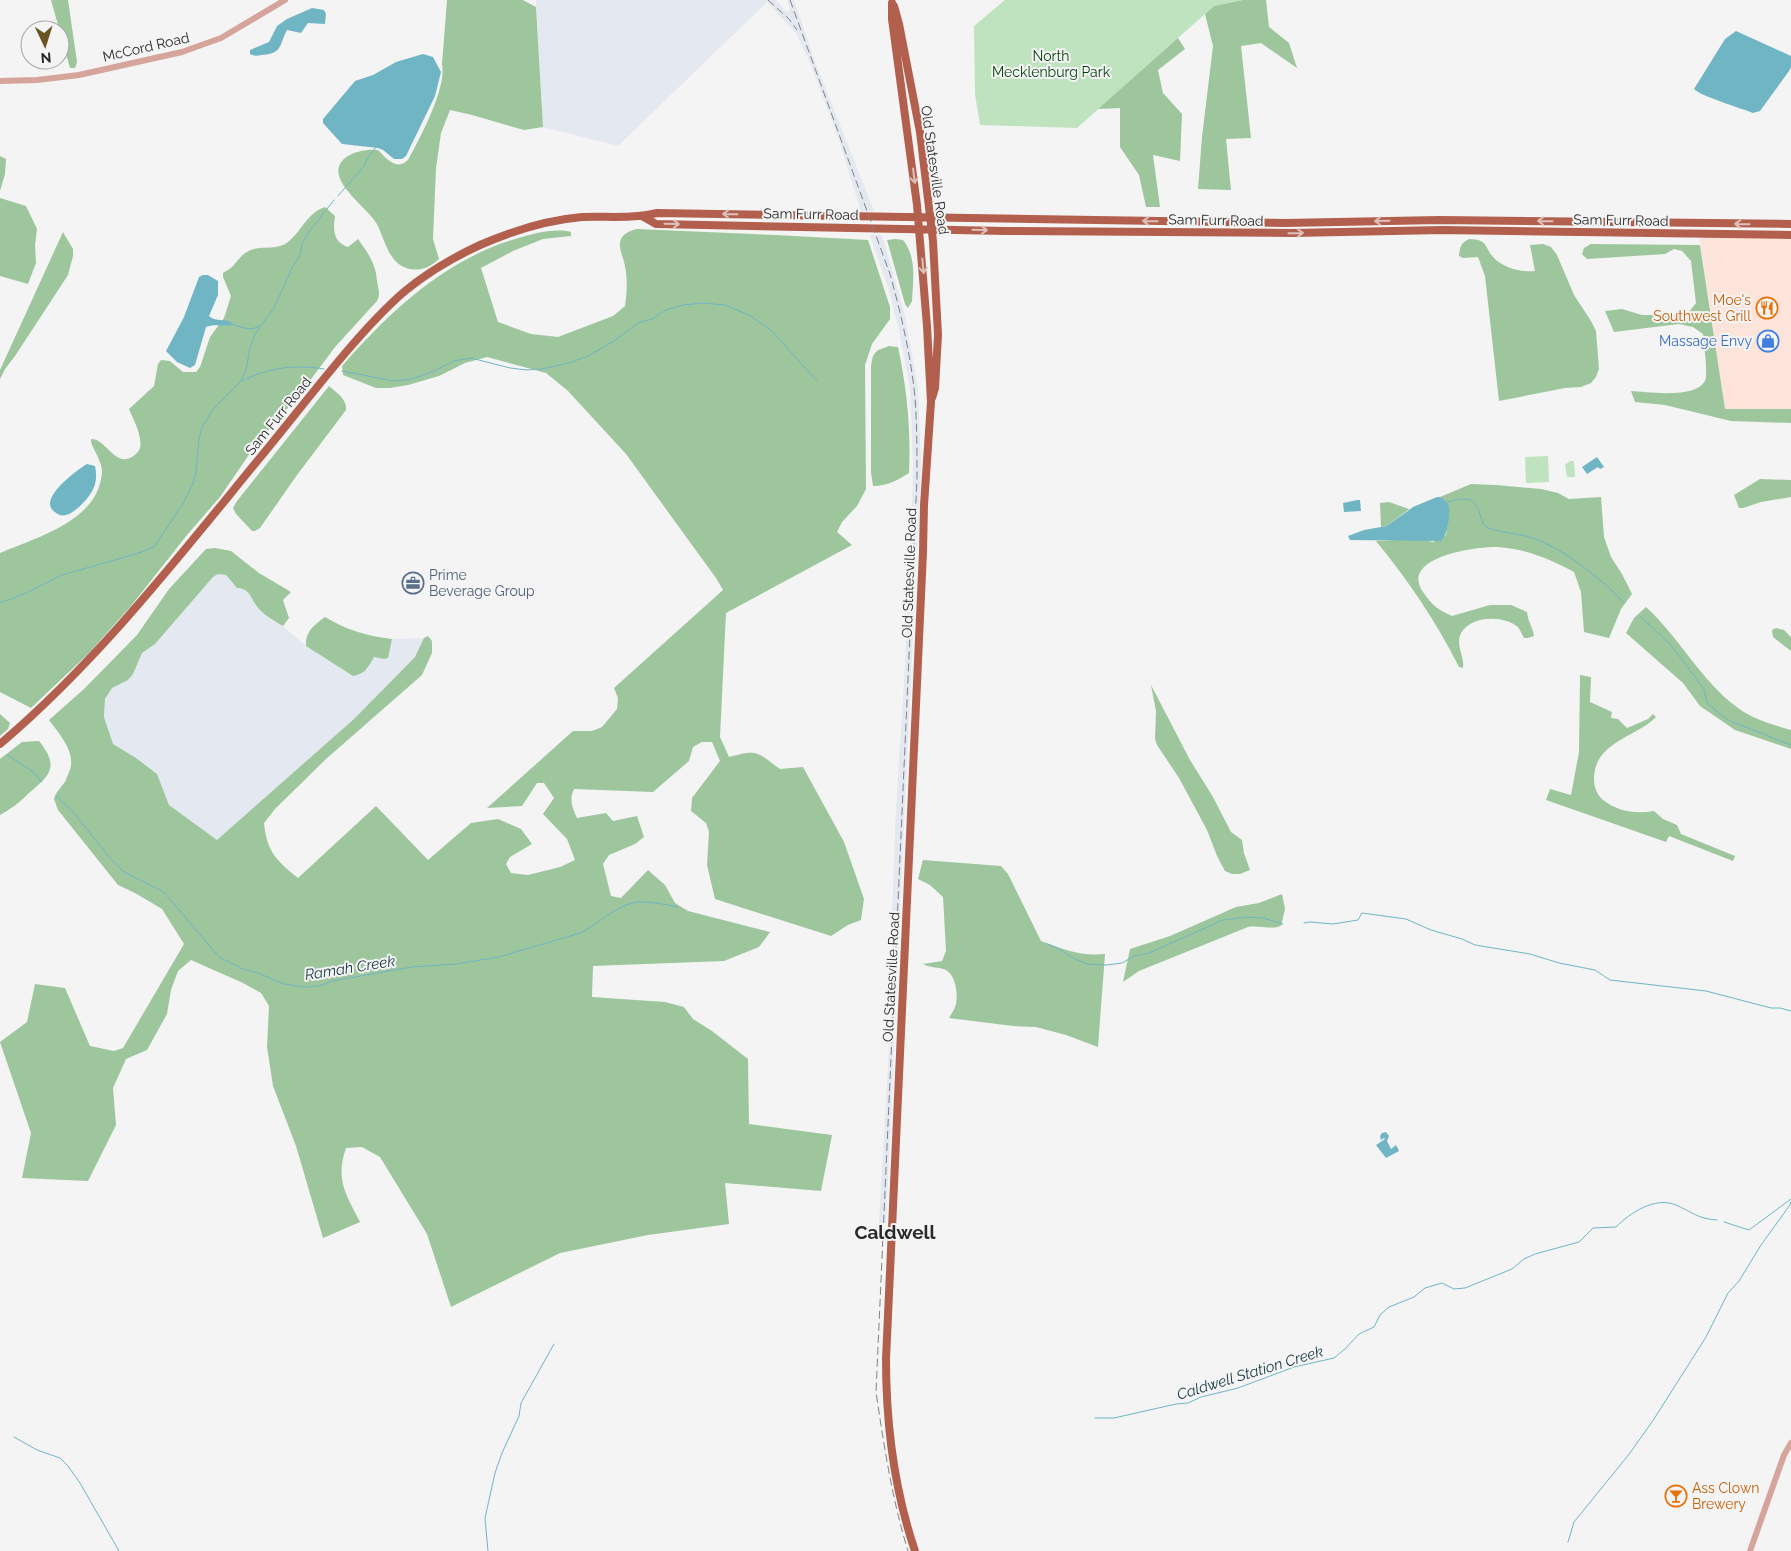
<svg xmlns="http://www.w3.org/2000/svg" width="1791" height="1551" viewBox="0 0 1791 1551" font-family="Raleway,sans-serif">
	<rect width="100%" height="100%" fill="#f4f4f5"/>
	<path fill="#fde4db" d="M1699,233L1791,235V409H1725Z"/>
	<path fill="#e4e8f0" d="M536,0H776L787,12L790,9L787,0H794L816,64L874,211L861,212L838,137L811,65L796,33L767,2L618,146L543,127Z
		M870,235H882L904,311L918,388L921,464L899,928L893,927L892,912L896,807L905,665L912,508L913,463L910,388L898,326L888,288Z
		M218,574L226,575L233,584L249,592L257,607L272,620L283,626L306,646L353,676L367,670L374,657L384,659L388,658L392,639L424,638L415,657L354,719L217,841L169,805L157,774L136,758L113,744L104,717L105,699L112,688L128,680L133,674L142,653L155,644L213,577Z
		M893,932H899L886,1223H879L893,977Z"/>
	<path fill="#bfe3bf" d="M1005,0H1243L1214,6L1077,128L980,125L975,94L974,26Z
		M1548,456L1549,482L1526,483L1525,457Z
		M1570,461H1574L1575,477H1567L1565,465Z"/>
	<path fill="#9dc69d" d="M51,0H68L77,62L75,68H70Z
		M447,0H523L536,7L543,127L524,130L472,115L450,110L441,133L436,168L433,239L439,259C430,268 417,273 404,267C389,261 384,239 378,226C369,207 321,179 345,158C354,151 368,149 378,150C387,159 396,171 408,160C420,138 447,88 442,64Z
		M1243,0H1266L1269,27L1289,43L1297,68L1261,43L1241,46L1251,138L1226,139L1231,190L1198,189L1202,137L1213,46L1205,14L1214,6Z
		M1178,38L1185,49L1158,70L1163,93L1182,114L1180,161L1153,155L1160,207H1146L1139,175L1120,147V108L1098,109Z
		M0,156L6,159L5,174L0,191Z
		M0,198L26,206L37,229L35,245L36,263L28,284L0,276Z
		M325,207L335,216C333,230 333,242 348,247L358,239C368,253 376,264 377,281C378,289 381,293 377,301L335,347L300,394L255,446L220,497L187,535L131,606L88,654L31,708L0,692V553C37,537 100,521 102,471C102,462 94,451 91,442V439C107,438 116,473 137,453C147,444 133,419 129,409L154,386L158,364L161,360L170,361L183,372H196L200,367L210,337L224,318L231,296L223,277V273C226,271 230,269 233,266C239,259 243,252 254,249C264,246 279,250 288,242C301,232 307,213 325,207Z
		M637,229L776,235L868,240L890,307V319L872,344L865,365L866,489L857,506L842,522L837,532L852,545L726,613L720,737L729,757C759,749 756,752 780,769L803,767L844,842L864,899L861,920L848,925L831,936L715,899L707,865L709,832L706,823L691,811L692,798L720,761L712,742H702L693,747L689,761L653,792L574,789C569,799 572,808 577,818L606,813L613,821L637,816L644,837L635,844L609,855L603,864L611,896L621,898L648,870L665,885L675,903L688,911L770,932L759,947L724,961L593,966L592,997L665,1002L684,1007L693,1019L712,1031L748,1059L749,1124L832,1135L821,1191L725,1183L729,1224L648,1235L560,1253L451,1307L427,1234L380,1157L362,1147L346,1148C335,1180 346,1194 360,1222L323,1238L296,1146L273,1086L267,1047L269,1006L261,993L243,983L191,960L178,971L171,990L167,1014L147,1050L126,1059L113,1088L116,1125L88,1181L22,1178L31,1133L0,1042L27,1022L35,984L65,988L90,1046L114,1051L123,1048L184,944L162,909L135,893L118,885L58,810L54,799C56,791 62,787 66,780C67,776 71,769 71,765C73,749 58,732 49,720L84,689L137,635L169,589L206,549L215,548L231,551L259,573L291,592L283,600L289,618L283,626C274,621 266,616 259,609C251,601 251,588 237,588L226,575L218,574L213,577L155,644L142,653L133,674L128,680L112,688L105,699L104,717L113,744L136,758L157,774L169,805L217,840L354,719L415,657L424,638L428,636L432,641V653L422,675L326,759L275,809L264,823C267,852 276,860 298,878L376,806L428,860L471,823L498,819L521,829L532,844L510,857L506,864L511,873L528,875L560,867L575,860L567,839L543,814L554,798L544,783H537L522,806L487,808L573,731H592L602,727L617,709L618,698L614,688L723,590L716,578L626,454L568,391L546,373L487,357L465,363L439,376L408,385L390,388H376L343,375L342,366C392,309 448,257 522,237C537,233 555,228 571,232V236L543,239L513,251L481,268L498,322L531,334L558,337L613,316L625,306C627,292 628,277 624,262C623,257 619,249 620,243C621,234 629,231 637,229Z
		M63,232L73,249V256L68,275L15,356L5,369L0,379V370Z
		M895,239L903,240C917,257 913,281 912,301L908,308L905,304L887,240Z
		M1469,239C1490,240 1483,247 1495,259C1506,269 1521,272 1535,271L1530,245L1543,244L1551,247L1557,255L1574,295L1591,321L1596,331L1599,369L1596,377L1591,383L1581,387L1565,388L1499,401L1485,276L1478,257L1463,258L1459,256C1460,246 1461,243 1469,239Z
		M1591,244L1700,245L1725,409H1791V423L1731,421L1665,405L1635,402L1631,391C1648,392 1703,400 1706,377C1707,364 1704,348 1703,334L1693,327L1679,324L1614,332L1605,311L1622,309L1642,315H1677L1689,312L1696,303L1691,261L1682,251L1674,249L1665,254L1587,259L1582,254L1584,248Z
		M889,346L898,347C907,389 911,430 909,473C898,480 887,486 873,486L871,472V367C873,351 875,351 889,346Z
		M329,386C337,393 347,399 346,410L297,475L260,528L255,531H252L236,514L233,508L237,501Z
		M1760,479L1791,480V497L1761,502L1743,508H1739L1734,495Z
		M1471,484L1496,485L1541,489L1558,493L1569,499L1601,497L1604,537L1611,557L1622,574L1632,594L1621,609L1609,638L1584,632L1581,592L1574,572C1550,559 1526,549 1498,547C1477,546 1399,557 1423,592C1432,605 1438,610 1452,616L1490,605H1511L1527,612C1528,622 1533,628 1534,636L1528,638H1524C1522,634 1520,630 1518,627C1504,615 1471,615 1461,633C1455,645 1465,657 1463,668L1459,667C1436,621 1408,580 1376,541L1421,539L1433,542L1446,535C1448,521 1453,507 1440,497Z
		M1389,502L1409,509L1387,526L1381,527L1380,503Z
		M1646,607C1679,637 1701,681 1738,708C1753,719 1773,725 1791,730V749L1735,730L1700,706L1683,683L1626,633L1634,618Z
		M325,617C346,630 368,636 392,639L388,658L384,659L374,657C368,668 365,674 353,676L306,646C305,632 314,625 325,617Z
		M1776,628L1784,630L1791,637V651L1773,637L1772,630Z
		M1580,675L1591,677L1590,702L1612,712L1611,718L1618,719L1627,728L1648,719L1653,714L1656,717C1635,738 1594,742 1594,779C1594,787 1597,795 1603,800C1619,812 1635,814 1654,811L1663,819L1677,825L1681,834L1735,856L1733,861L1669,836L1666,842L1546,800L1550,789L1571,795L1579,752Z
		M1151,685L1190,760L1213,797L1231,832L1242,840L1244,853L1250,870L1240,874H1232L1225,871L1217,856L1207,830L1179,778L1157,745L1155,739L1156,711Z
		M0,714L10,723L8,729L0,736Z
		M39,741C60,767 50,775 29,793C20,802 11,809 0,815V759L22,742Z
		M923,860L1001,866L1008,874L1041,941C1066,950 1079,956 1105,954L1098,1047L1066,1035L1036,1027L1013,1026L949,1018C951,1014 955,1009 956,1004C958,994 956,976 946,970C939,967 930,968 923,964L942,961L946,951L943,897L930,885L918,879Z
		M1282,894L1285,909L1281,926C1270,930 1260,925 1248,927L1139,971L1123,982L1130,949L1170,936L1236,907L1259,903Z"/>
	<path fill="#70b5c4" d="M312,8L324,10L326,14L325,24L308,23L301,33L287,30C279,45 283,54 261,55C257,56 254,56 250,54V50L269,42L277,26L287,19Z
		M1736,31L1791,56V67L1789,71L1760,111L1753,113C1741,108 1700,96 1694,89L1725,39Z
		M423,54L433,57L441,72L435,96L406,156L402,159H394L383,150L378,148L342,144L323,123V119L355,81L373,75L396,62Z
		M203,275H208L218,281V295L209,316C216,323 228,317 234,325C225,327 214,323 206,327L195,365L190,368L177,362L166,351L184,317L199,277Z
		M1597,457L1604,467L1600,469L1598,467L1587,474L1582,467Z
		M87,464L95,466C99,484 92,495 79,507C75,510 71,514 66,515C62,516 58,515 55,512C36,500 77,470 87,464Z
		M1437,497H1440C1441,497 1446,502 1447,502C1452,510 1448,535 1441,541L1350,540L1348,536L1364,530L1387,526L1413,507Z
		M1357,500H1360L1361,511L1344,512L1343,503Z
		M1386,1132L1389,1136L1387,1141L1391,1149L1396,1145L1399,1151L1386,1158L1376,1145L1385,1139L1384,1138L1381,1140L1380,1136L1382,1133Z"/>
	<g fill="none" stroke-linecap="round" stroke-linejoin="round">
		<path stroke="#70b5c4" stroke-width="1" d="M338,196L364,166L367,159L376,147
			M234,325C243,328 252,331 260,326
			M342,371L394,381L412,379L434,371L454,361L471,358L510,368L527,370L542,369L569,363L588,356L614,341L638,323L652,319L666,310L683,305L702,303L725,305L749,315L759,322L772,331L817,381
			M242,381C268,368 294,364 324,369
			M1447,502L1461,499L1471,500C1482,509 1479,520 1486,527C1503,534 1523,533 1541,541C1573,556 1599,578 1624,602
			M0,603L24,594L62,575L139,553L154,547L183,504L193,483L196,472L199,438L202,427L214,408L241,381L246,370L250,348L255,334L274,308L292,268L300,255L302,244L308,233L334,200
			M1641,617L1670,644L1683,661L1704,689L1707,703L1728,720L1791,745
			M7,755L32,771L42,782
			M56,796L74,813L110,858L124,872L162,891L169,898L219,957L243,969L258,973L284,984L304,987L319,986L332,981L412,967L456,964L499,957L580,933C600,924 619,901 643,902C655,902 667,905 678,907
			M1304,923L1310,922L1333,924L1358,920L1362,913L1406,919L1431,930L1462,939L1475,945L1530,954L1559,963L1595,970L1610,980L1706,991L1771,1008H1780L1791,1011
			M1047,944L1057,948L1075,959L1088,964L1107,965L1122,963L1134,956L1149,953L1223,920L1247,917L1263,918L1283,924
			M1724,1222L1749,1230L1791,1199
			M1095,1418H1114L1176,1404L1188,1403L1201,1397L1238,1388L1294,1367L1334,1358L1345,1349L1359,1334L1374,1327L1380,1315L1389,1307L1414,1297L1425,1288L1442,1283L1454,1289L1465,1288L1512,1269L1524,1259L1535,1254L1579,1242L1593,1228L1616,1227C1630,1213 1655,1196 1676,1205C1692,1212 1698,1219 1717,1220
			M14,1437L37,1450L60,1458L68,1466L80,1483L119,1551
			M1568,1542L1574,1522L1630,1453L1654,1419L1706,1337L1728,1293L1739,1281L1761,1245L1790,1205L1791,1201
			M488,1551L485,1518L495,1473L502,1453L519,1416L521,1403L554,1344"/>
		<path stroke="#d5a49a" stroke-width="6" d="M0,81L37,80L79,75L182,52L221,38L285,0
			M1750,1551L1784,1455L1791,1443"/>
		<path stroke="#b35f4d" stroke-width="8" d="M892,3V19L917,205L927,326L931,402L924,505L923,552L886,1359C886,1424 894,1489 915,1551
			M894,6L899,24L920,132L933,241L938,335L935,388L932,398
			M642,216L656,224L1005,231L1292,233L1443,230L1791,235
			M0,744C100,659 180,555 263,454C291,420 318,385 347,351C365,330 384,309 405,291C427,273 454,257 480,245C512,231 547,220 582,217C607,216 632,219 657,213L1285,223L1440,220L1791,224"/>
		<path stroke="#828283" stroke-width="1" stroke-dasharray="8 4" stroke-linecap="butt" d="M768,0L789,19L797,30
			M790,0L890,274C901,314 911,356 915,398C917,425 917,452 917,478L876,1392C884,1446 892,1499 908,1551"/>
	</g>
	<defs><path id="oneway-shaft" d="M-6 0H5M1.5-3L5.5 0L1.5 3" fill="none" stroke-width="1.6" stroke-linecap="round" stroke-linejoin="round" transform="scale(1.25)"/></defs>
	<g stroke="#ddc0ba">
		<use href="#oneway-shaft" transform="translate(914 176) rotate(83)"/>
		<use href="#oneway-shaft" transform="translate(730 214) rotate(-179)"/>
		<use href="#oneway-shaft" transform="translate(1150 221) rotate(-179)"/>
		<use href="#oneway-shaft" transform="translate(1382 221) rotate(179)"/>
		<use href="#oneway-shaft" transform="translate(1545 221) rotate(-179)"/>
		<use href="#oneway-shaft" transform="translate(672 224) rotate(1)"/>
		<use href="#oneway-shaft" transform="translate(1742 224) rotate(-179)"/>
		<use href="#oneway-shaft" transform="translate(980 230) rotate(1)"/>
		<use href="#oneway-shaft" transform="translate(1296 233) rotate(-1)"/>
		<use href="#oneway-shaft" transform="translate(923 266) rotate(85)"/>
	</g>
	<defs>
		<g id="restaurant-ring" transform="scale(1.125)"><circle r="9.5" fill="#f4f4f5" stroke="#e8710a" stroke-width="1.5"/><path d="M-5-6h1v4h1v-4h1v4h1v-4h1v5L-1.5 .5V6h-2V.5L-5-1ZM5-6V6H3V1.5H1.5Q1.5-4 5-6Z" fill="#e8710a"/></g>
		<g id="shop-ring" transform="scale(1.125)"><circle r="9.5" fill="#f4f4f5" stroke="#3f7fe0" stroke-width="1.5"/><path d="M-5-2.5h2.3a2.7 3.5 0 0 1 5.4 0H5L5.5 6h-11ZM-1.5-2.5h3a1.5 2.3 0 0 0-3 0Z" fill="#3f7fe0"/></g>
		<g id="office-ring" transform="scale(1.125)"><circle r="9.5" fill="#f4f4f5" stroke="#5c6f8a" stroke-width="1.5"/><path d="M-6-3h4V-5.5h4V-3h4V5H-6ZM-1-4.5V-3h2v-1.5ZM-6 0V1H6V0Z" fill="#5c6f8a"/></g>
		<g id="bar-ring" transform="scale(1.125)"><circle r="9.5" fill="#f4f4f5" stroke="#e8710a" stroke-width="1.5"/><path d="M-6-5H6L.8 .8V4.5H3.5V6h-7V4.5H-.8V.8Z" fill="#e8710a"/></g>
	</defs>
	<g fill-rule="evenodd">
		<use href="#restaurant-ring" x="1767" y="308"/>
		<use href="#shop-ring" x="1768" y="341"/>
		<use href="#office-ring" x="413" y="583"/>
		<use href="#bar-ring" x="1676" y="1496"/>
	</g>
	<g text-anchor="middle" stroke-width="4" stroke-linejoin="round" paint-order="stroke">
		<g font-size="14" fill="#282929" stroke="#f4f4f5">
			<text transform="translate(146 47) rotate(-13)" y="5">McCord Road</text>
			<text transform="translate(935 170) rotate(82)" y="5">Old Statesville Road</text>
			<text transform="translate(811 214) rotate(1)" y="5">Sam Furr Road</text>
			<text transform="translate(1216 220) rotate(1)" y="5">Sam Furr Road</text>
			<text transform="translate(1621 220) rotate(1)" y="5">Sam Furr Road</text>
			<text transform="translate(278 416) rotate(-51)" y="5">Sam Furr Road</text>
			<text transform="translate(909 573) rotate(-88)" y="5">Old Statesville Road</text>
			<text transform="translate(891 977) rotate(-87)" y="5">Old Statesville Road</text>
		</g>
		<g font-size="14" fill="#003f09" stroke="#f4f4f5">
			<text x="1051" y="61">North<tspan x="1051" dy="16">Mecklenburg Park</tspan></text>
		</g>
		<g font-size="14" fill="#c56008" stroke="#f4f4f5" text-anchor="end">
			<text x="1751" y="305">Moe's<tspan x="1751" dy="16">Southwest Grill</tspan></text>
			<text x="1692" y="1493" text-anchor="start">Ass Clown<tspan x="1692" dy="16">Brewery</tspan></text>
		</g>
		<g font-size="14" fill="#366cbe" stroke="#f4f4f5" text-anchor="end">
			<text x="1752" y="346">Massage Envy</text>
		</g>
		<g font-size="14" fill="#4e5e75" stroke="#f4f4f5" text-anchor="start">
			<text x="429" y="580">Prime<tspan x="429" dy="16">Beverage Group</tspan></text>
		</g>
		<g font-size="15" font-style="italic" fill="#16383f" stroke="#f4f4f5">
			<text transform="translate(350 968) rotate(-9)" y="5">Ramah Creek</text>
			<text transform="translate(1250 1373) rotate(-17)" y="5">Caldwell Station Creek</text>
		</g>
		<g font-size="19" font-weight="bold" fill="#282929" stroke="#f4f4f5">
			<text x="895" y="1239">Caldwell</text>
		</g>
	</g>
	<g transform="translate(45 45) rotate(176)"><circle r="24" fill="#f4f4f5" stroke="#a2a3a3"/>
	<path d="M0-4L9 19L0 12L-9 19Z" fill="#695322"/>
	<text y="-8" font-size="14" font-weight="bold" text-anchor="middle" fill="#282929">N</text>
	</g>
</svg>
